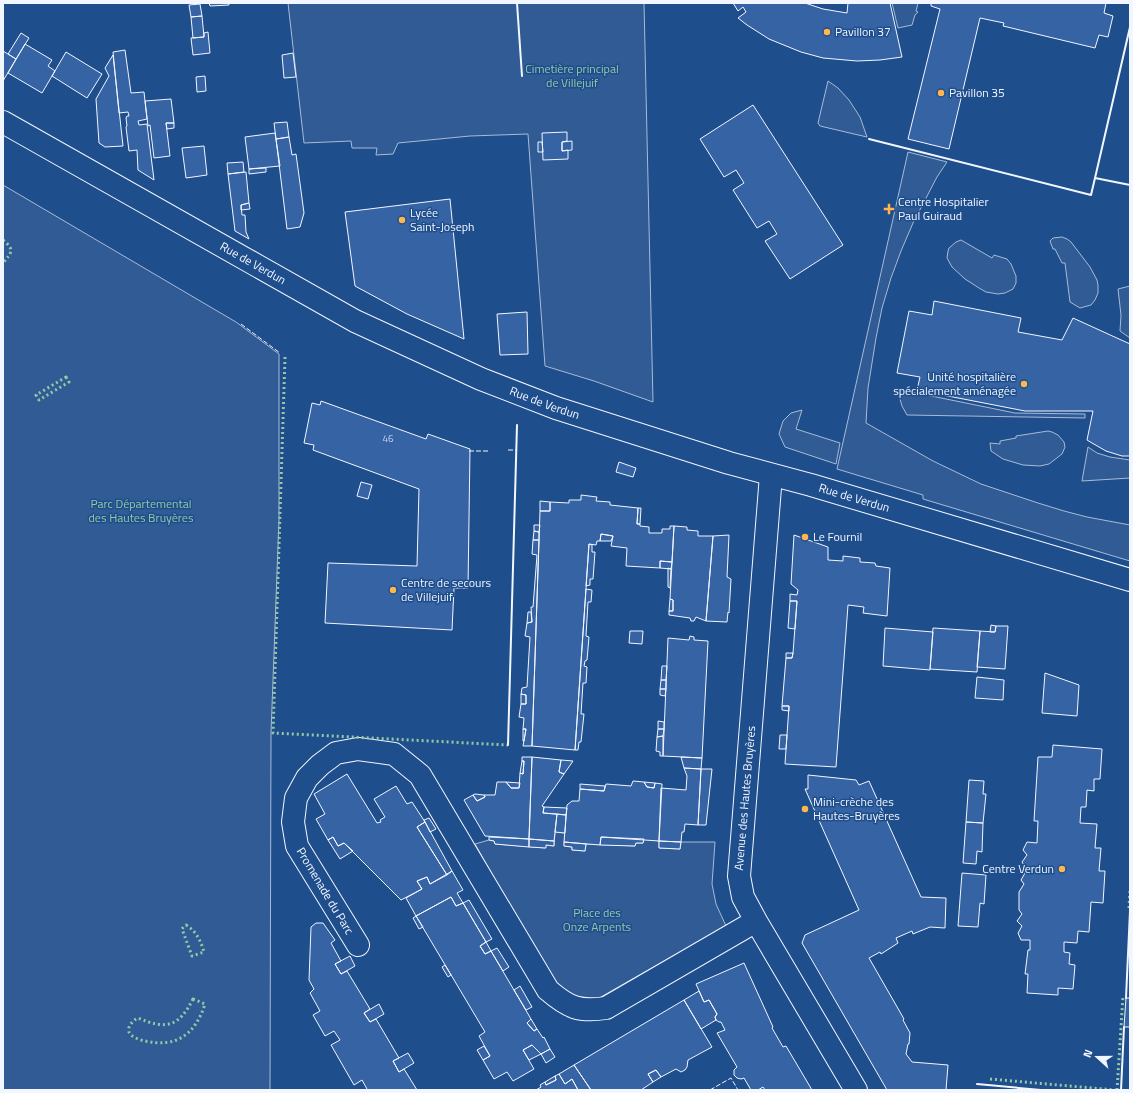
<svg xmlns="http://www.w3.org/2000/svg" width="1133" height="1093" viewBox="0 0 1133 1093" font-family="'Titillium Web',sans-serif">
	<rect width="100%" height="100%" fill="#1f4e8c"/>
	<path fill="#305b95" stroke="#a8bbd7" d="M288,3H644L653,402L594,381L545,366L528,134L470,136L398,143L393,154L376,155L377,148H352L351,141L304,143Z
		M892,3H918L916,11L918,12L915,15L912,25L898,28Z
		M828,81L838,88L849,100L860,117L867,137L820,126L818,123Z
		M908,152L947,162L937,177L913,223L901,251L891,278L882,308L876,338L868,388L866,423L933,461L981,484L1038,503L1064,511L1087,517L1130,525V561L923,499V495L837,469Z
		M3,185L224,315L236,322L279,354V520L271,733L270,1090H3Z
		M1062,237L1067,239L1071,242L1090,267L1097,280L1098,285V293L1095,300L1091,305L1080,308L1070,302L1065,263H1062L1055,249H1053L1050,241L1053,238Z
		M961,240L992,258L994,255L1007,259L1011,264L1016,276V283L1013,289L1005,293L998,294L986,292L979,288L965,279L952,267L947,258L948,251L949,248L956,242Z
		M1130,286V338L1120,331L1121,315L1118,289Z
		M897,389L1015,413L1085,414V418L907,415L902,406Z
		M802,410L796,429L840,443L836,464L785,447L779,434L783,421L791,413Z
		M1048,431L1052,432L1058,435L1064,442L1065,447L1062,454L1049,464L1040,466L1023,465L1003,459L991,451L990,443L1000,444V441L1016,438V436Z
		M1088,447L1097,453L1110,457L1130,460V478L1082,481Z
		M555,832L565,833L564,846L572,847V850L585,851L586,844L635,846L636,843H643L644,839L659,841V848L680,849L681,842H715L712,884L716,904L726,926L599,998L589,1000L578,998L567,994L550,978L475,844L489,840L494,841L495,844L545,848L546,845L554,846Z"/>
	<path fill="#3563a3" stroke="#f2f6ff" d="M209,3H229V5L210,6Z
		M733,3H805L823,9L847,13L848,3H890L902,57L880,60L857,61L823,58L801,52L769,39L747,25L738,18L746,12L743,7L738,11Z
		M931,3H1106L1104,13L1113,16L1108,37L1099,35L1095,48L1003,26L1004,23L980,18L949,149L908,139L940,9L931,6Z
		M200,4L202,16L191,17L189,5Z
		M202,16L204,37L193,38L191,17Z
		M208,32L210,53L193,55L191,38L204,37V33Z
		M21,33L29,38L16,59L8,54Z
		M25,44L52,60L48,66L55,71L42,93L8,73Z
		M125,50L131,93L144,92L147,119L138,121L139,125L147,124L154,180L138,170L137,150L129,151L126,127L127,126L126,118L127,116H129L128,112L119,113L113,52Z
		M3,51L16,59L3,81Z
		M66,52L102,74L87,98L52,76Z
		M293,53L296,77L284,78L282,55Z
		M113,55L123,146L105,147L99,143L96,99L109,76L105,68Z
		M205,76L206,91L197,92L196,77Z
		M171,99L174,123H166L170,156L154,158L150,125L148,126L145,101Z
		M753,105L843,245L790,279L765,241L777,234L769,221L757,228L733,190L744,183L736,170L724,177L700,139Z
		M287,122L289,137L276,139L274,123Z
		M166,123H174V128L167,129Z
		M567,132V141L562,142V151L568,150V159L543,160L542,133Z
		M275,133L280,166L249,169L245,137Z
		M289,137L292,155L296,154L304,213L300,227L287,229L276,139Z
		M572,141V150L562,151V142Z
		M538,142H542L543,152H538Z
		M204,146L207,175L186,178L182,148Z
		M243,162L244,172L228,174L227,163Z
		M266,168V172L249,174V169Z
		M246,172L249,203L241,205L242,215H245L246,232L249,239L235,231L228,174Z
		M450,199L464,339L407,314L355,286L345,212Z
		M249,203L250,209L241,210V205Z
		M934,301L1021,318L1018,332L1062,340L1073,318L1130,344V456H1122L1106,451L1092,443L1087,440L1093,411H1025L917,390L920,377L897,373L909,311L932,315Z
		M527,312L528,354L500,355L497,314Z
		M321,401L426,439L428,434L470,449L468,588H454L452,630L325,623L328,563L417,566L419,489L313,450L314,445L304,443L312,403L320,405Z
		M619,462L636,468L633,477L616,472Z
		M361,482L372,485L368,499L357,496Z
		M581,495L597,497L596,501L610,502V505L638,508L637,524H640V526L649,527V533H662V529H670V526H674L672,562L660,561V568L626,566L627,548L611,546L613,536L601,534L600,541H597L596,545L589,544L575,750L532,746L540,511H550V502L569,503V500H581Z
		M540,501L550,502V511H540Z
		M638,508H641L640,524H637Z
		M534,525H540L539,532L534,531Z
		M674,526L687,527V530L698,531V536H713L706,621L696,617L694,621H691L690,618L669,615V611H673V600L670,599Z
		M534,531L539,532V540H533Z
		M601,534L613,536L611,541H600Z
		M729,535L727,577L731,579L729,613L728,612L727,622L706,621L713,536Z
		M794,535L828,547V560L843,561V556L860,558V562L875,563L876,566L890,568L887,616L863,613L864,607L848,605L836,767L785,764L789,706H782L786,658H792L793,653L797,601H790V594L797,595L798,590L791,584Z
		M533,540H539L532,746H523L526,729H523L524,718L519,717L521,704H526V695L521,694L522,688L527,687L530,637L525,636L527,623L532,622L531,607H533L537,555L532,554Z
		M589,544L592,545V552H595L593,579H590V585L586,586Z
		M660,561L672,562L671,569L660,568Z
		M668,568L671,569L670,588L668,587Z
		M586,589L592,590L591,602H588L586,636L589,637L587,660L585,661L584,666L587,667L586,683H583L581,714H584L581,742H579L578,750H575Z
		M670,599L673,600V611H669Z
		M790,601H797L795,629L788,628Z
		M528,612H531L532,622L527,623Z
		M991,625L996,626L995,632H990Z
		M996,626H1008L1005,669L977,667L980,631L995,632Z
		M885,628L933,632L930,670L883,666Z
		M933,628L980,631L977,672L930,669Z
		M630,631H643L642,644L629,643Z
		M690,636L694,637V640L708,641L702,758L663,756L668,638L689,640Z
		M786,653H793L792,658H786Z
		M662,666H667L666,680H661Z
		M1045,673L1079,685L1077,716L1042,713Z
		M977,677L1004,680L1003,700L975,698Z
		M661,680H666V689H660Z
		M660,689H666L665,696L660,695Z
		M521,694L526,695V704H521Z
		M782,706H789V711L782,710Z
		M658,721L664,722V729H658Z
		M523,729H526L524,741H523Z
		M658,729H664L663,736L657,737Z
		M780,735H787L786,749H779Z
		M663,736V756H660V752L656,751L657,737Z
		M1053,745L1102,749L1100,779H1094V791L1087,790L1086,807H1081L1080,823L1097,824L1095,848H1101L1099,871H1105L1103,903L1091,902L1089,932L1078,931L1077,943L1064,942V952L1070,953L1069,964L1075,965L1073,989L1058,988V995L1027,993L1028,974H1025L1028,950H1030V940H1021L1018,933L1022,926L1017,921L1022,914L1019,910V892L1024,884L1021,880L1025,873V867L1022,862L1027,855L1023,850L1027,842L1037,843L1038,821H1034L1038,757H1052Z
		M522,757H532L529,839L485,836L464,800L473,795L477,801L485,797L484,795H495L497,782H506L511,788H519L520,773L523,774L524,761H522Z
		M532,757L561,760L559,772L564,774L542,806L544,807L543,813L557,814L554,841L529,839Z
		M681,757L702,758L701,769L684,768Z
		M561,760L573,761L564,774L559,772Z
		M522,761H524L523,774L520,773Z
		M684,768L701,769L698,825L685,824L684,832H682L681,842L659,841L661,788L686,790L687,776Z
		M701,769H712L706,825H698Z
		M347,774L377,823L381,822L380,820L385,817L374,799L396,786L407,804L412,802L425,822L417,827L447,875L430,884L427,877L417,881L422,889L401,900L344,843L338,846L333,837L328,840L316,819L325,814L314,794Z
		M808,775L856,780L859,785L869,781L921,897L946,898L945,928L930,927L913,934L912,931L896,938L898,943L881,954L880,952L869,958L904,1019L903,1020L910,1033L909,1044H908L906,1054L912,1062L948,1065L946,1090H887L802,943L805,935L859,910L805,789H808Z
		M969,780L984,781L983,794H986L983,823L966,822Z
		M633,781L644,782L647,787L654,788L655,783L662,784L659,841L601,837L600,845L564,842L567,805L572,801H579L580,789L604,791L606,784L631,786Z
		M506,782L520,783L519,788H511Z
		M644,782L655,783L654,788L647,787Z
		M580,784L605,786L604,791L580,789Z
		M475,794L484,795L485,797L477,801L473,795Z
		M544,807L567,808L566,815L543,813Z
		M557,814L566,815L565,833L555,832Z
		M429,818L436,829L430,832L424,820Z
		M425,822L452,871L447,875L417,827Z
		M966,822L983,823L982,852L977,851L976,864L963,863Z
		M333,837L338,846L344,843L353,851L340,859L328,840Z
		M489,837L529,839V847L495,844L494,841L489,840Z
		M601,837L644,839L643,843H636L635,846L600,845Z
		M529,839L554,841V846L546,845V848L529,847Z
		M659,841L681,842L680,849L659,848Z
		M564,842L586,844L585,851L572,850V847L564,846Z
		M452,871L463,890L457,893L463,903L456,906L451,897L416,916L406,898L422,889L417,881L427,877L430,884Z
		M962,873L986,875L984,904L980,903L978,927L958,926Z
		M451,897L456,906L463,903L486,942L480,946L485,954L491,951L531,1019L527,1023L534,1031L537,1029L543,1038L544,1037L550,1049L541,1054L532,1045L523,1050L534,1069L513,1081L507,1072L494,1079L483,1060L490,1056L479,1036L485,1032L416,916Z
		M469,900L492,939L486,942L463,903Z
		M416,916L423,927L419,929L413,918Z
		M316,923H323L335,940L331,943L341,961L335,964L341,974L347,971L370,1009L364,1013L370,1022L376,1019L399,1058L393,1061L399,1072L404,1069L417,1090H366L367,1089L362,1080L354,1085L331,1045L340,1040L334,1031L325,1036L313,1015L320,1011L310,993L314,989L309,980L311,927Z
		M486,942L491,951L485,954L480,946Z
		M497,948L509,967L503,971L491,951Z
		M350,956L355,966L341,974L335,964Z
		M744,963L773,1027L772,1028L783,1047L786,1046L812,1090H765L763,1087L758,1090H751L744,1078L741,1079L737,1078L734,1075V1070L737,1067L717,1033L725,1030L721,1022H719L716,1020L715,1017L717,1014L709,1000L704,1002L696,984Z
		M445,965L451,975L448,977L442,967Z
		M520,986L532,1007L526,1010L514,990Z
		M699,991L704,1002L709,1000L717,1014L715,1017L716,1020L701,1029L684,1000Z
		M1126,998H1130V1027H1124Z
		M684,1000L712,1047L688,1060L687,1067L685,1070L681,1072L676,1069L661,1077L656,1070L648,1074L653,1082L641,1090H591L574,1065Z
		M379,1004L384,1014L370,1022L364,1013Z
		M531,1019L537,1029L534,1031L527,1023Z
		M532,1045L541,1054L529,1060L523,1050Z
		M484,1046L490,1056L483,1060L477,1050Z
		M550,1049L555,1057L546,1063L541,1054Z
		M408,1053L414,1063L399,1072L393,1061Z
		M574,1065L591,1090H578L572,1079L565,1084L559,1074Z
		M656,1070L661,1077L653,1082L648,1074Z
		M559,1074L565,1084L572,1079L578,1090H536L541,1087L540,1085L545,1082L546,1085L556,1080L555,1076Z
		M555,1076L556,1080L546,1085L545,1082Z"/>
	<g fill="none" stroke-linecap="round" stroke-linejoin="round">
		<g stroke="#f2f6ff" stroke-width="24">
			<path id="street" d="M771,475L739,876L743,897L756,921L856,1090
				M358,945L297,846L293,822L296,798L307,778L320,765L336,753L358,749L394,754L420,775L548,990C569,1008 579,1012 606,1008L756,921"/>
		</g>
		<g stroke="#f2f6ff" stroke-width="24">
			<g id="secondary">
				<path id="s1" d="M3,122L355,321L481,379L556,408L729,463L811,485L1130,580"/>
			</g>
		</g>
		<use href="#street" stroke="#1f4e8c" stroke-width="22"/>
		<use href="#secondary" stroke="#1f4e8c" stroke-width="22"/>
		<path stroke="#97c8a6" stroke-width="3" stroke-dasharray="2 3" stroke-linecap="butt" d="M3,240C15,250 12,252 3,263
			M285,357L273,733L508,745
			M66,377L69,382L39,400L36,395Z
			M1129,908L1130,890
			M186,925C196,931 201,941 204,952L192,956L182,929L184,926Z
			M193,999L205,1004C195,1035 176,1048 145,1041C140,1040 131,1037 129,1032C127,1027 133,1020 138,1018C166,1030 179,1027 193,999Z
			M990,1079L1115,1090
			M1117,1090L1123,996"/>
		<path stroke="#f2f6ff" stroke-width="1" stroke-dasharray="5 2" stroke-linecap="butt" d="M241,324L280,353
			M508,450H517
			M469,451H490
			M710,1090L731,1078L738,1090"/>
		<path stroke="#f2f6ff" stroke-width="2" d="M517,3L522,76
			M1130,27L1095,178L1130,185
			M869,139L1091,195L1095,178
			M508,745L517,425
			M1126,998L1130,911
			M977,1084L1041,1090
			M1121,1090L1124,1027"/>
	</g>
	<g fill="#ffb74d" stroke="#1f4e8c" stroke-width="1.5">
		<circle cx="827" cy="32" r="4"/>
		<circle cx="941" cy="93" r="4"/>
		<path d="M887 203h4v4h4v4h-4v4h-4v-4h-4v-4h4z"/>
		<circle cx="402" cy="220" r="4"/>
		<circle cx="1024" cy="384" r="4"/>
		<circle cx="805" cy="537" r="4"/>
		<circle cx="393" cy="590" r="4"/>
		<circle cx="805" cy="809" r="4"/>
		<circle cx="1062" cy="869" r="4"/>
	</g>
	<g text-anchor="middle" stroke-width="3" stroke-linejoin="round" paint-order="stroke">
		<g font-size="10" fill="#c3d1e8">
			<text x="388" y="442">46</text>
		</g>
		<g font-size="12" fill="#f2f6ff" stroke="#1f4e8c" text-anchor="start">
			<text x="835" y="36">Pavillon 37</text>
			<text x="949" y="97">Pavillon 35</text>
			<text x="898" y="206">Centre Hospitalier<tspan x="898" dy="14">Paul Guiraud</tspan></text>
			<text x="410" y="217">Lycée<tspan x="410" dy="14">Saint-Joseph</tspan></text>
			<text x="1016" y="381" text-anchor="end">Unité hospitalière<tspan x="1016" dy="14">spécialement aménagée</tspan></text>
			<text x="813" y="541">Le Fournil</text>
			<text x="401" y="587">Centre de secours<tspan x="401" dy="14">de Villejuif</tspan></text>
			<text x="813" y="806">Mini-crèche des<tspan x="813" dy="14">Hautes-Bruyères</tspan></text>
			<text x="1054" y="873" text-anchor="end">Centre Verdun</text>
		</g>
		<g font-size="12" fill="#97c8a6" stroke="#1f4e8c">
			<text x="572" y="73">Cimetière principal<tspan x="572" dy="14">de Villejuif</tspan></text>
			<text x="141" y="508">Parc Départemental<tspan x="141" dy="14">des Hautes Bruyères</tspan></text>
			<text x="597" y="917">Place des<tspan x="597" dy="14">Onze Arpents</tspan></text>
		</g>
		<g font-size="12" fill="#f2f6ff" stroke="#1f4e8c">
			<text dy="4" stroke="none"><textPath href="#s1" startOffset="287">Rue de Verdun</textPath></text>
			<text dy="4" stroke="none"><textPath href="#s1" startOffset="611">Rue de Verdun</textPath></text>
			<text dy="4" stroke="none"><textPath href="#s1" startOffset="935">Rue de Verdun</textPath></text>
			<text transform="translate(745 798) rotate(-85)" y="4">Avenue des Hautes Bruyères</text>
			<text transform="translate(325 891) rotate(59)" y="4">Promenade du Parc</text>
		</g>
	</g>
	<rect width="1133" height="1093" fill="none" stroke="#f2f6ff" stroke-width="8"/>
	<g transform="translate(1097 1057) rotate(291)" stroke="#1f4e8c" stroke-width="3" paint-order="stroke">
	<path d="M0-3L7 15L0 10L-7 15Z" fill="#f2f6ff"/>
	<text y="-6" font-size="11" font-weight="bold" text-anchor="middle" fill="#f2f6ff">N</text>
	</g>
</svg>
